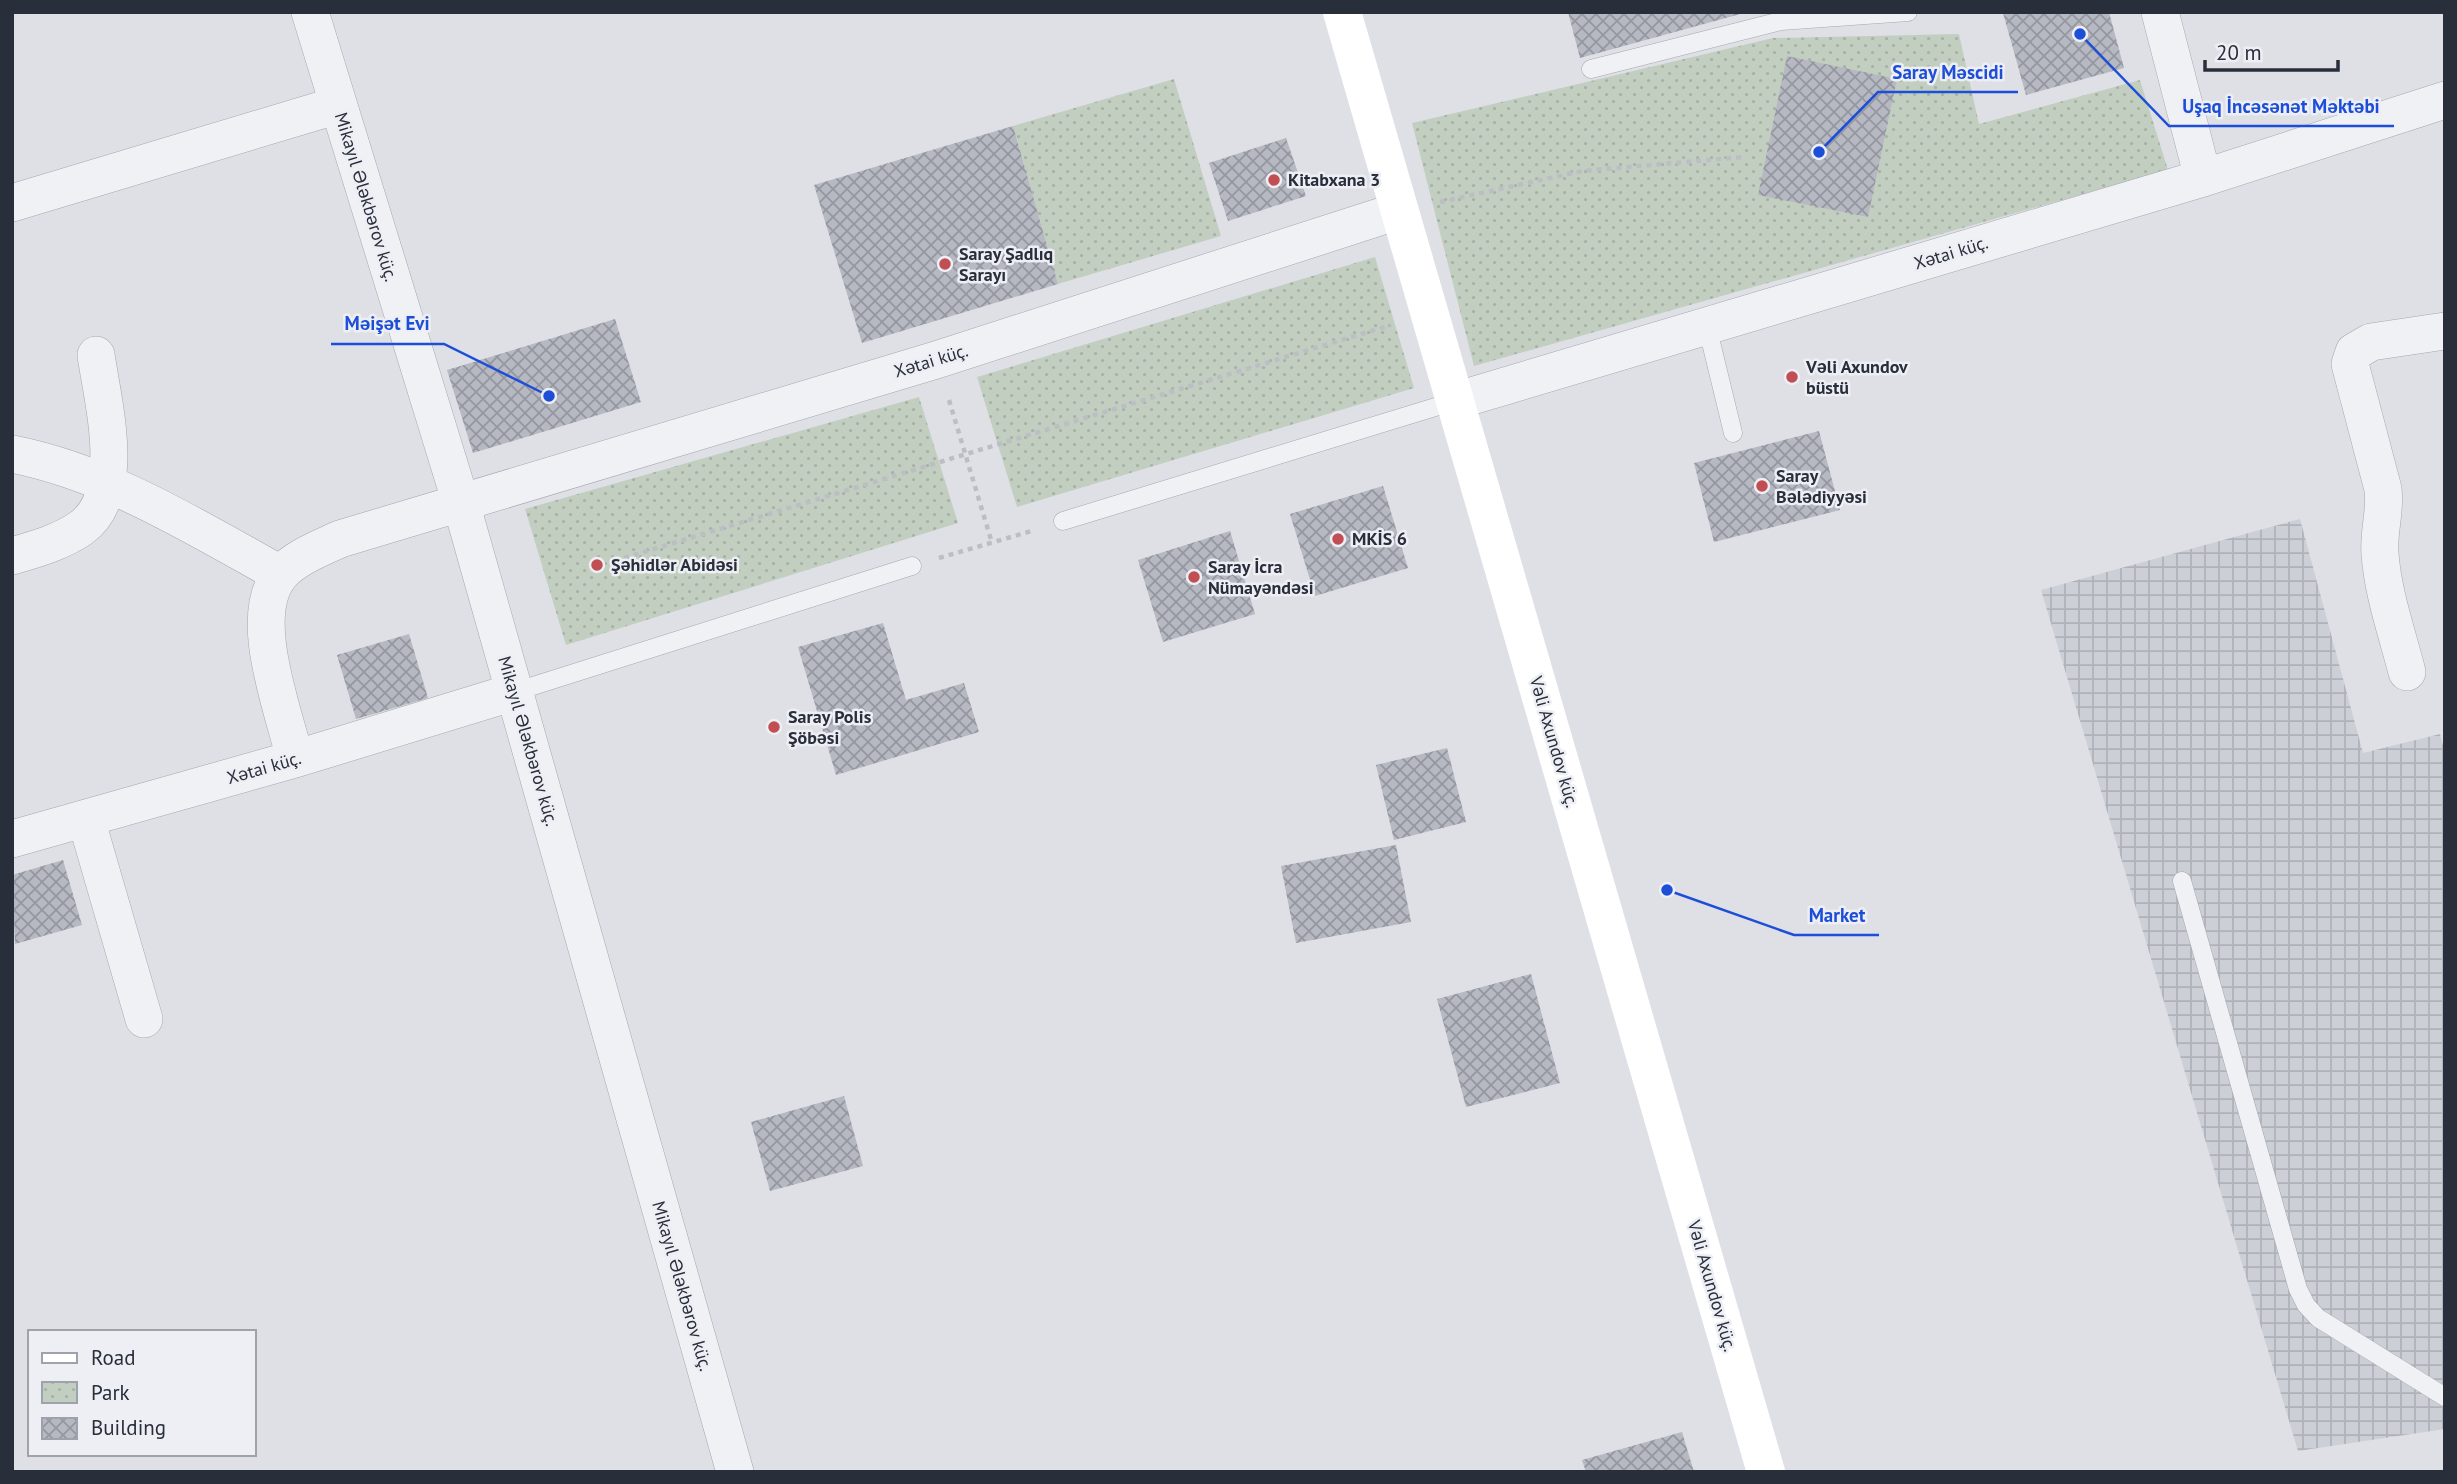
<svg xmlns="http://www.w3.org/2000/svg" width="2457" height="1484" viewBox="0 0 2457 1484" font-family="'PT Sans',sans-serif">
	<defs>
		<pattern id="industrial-grid" width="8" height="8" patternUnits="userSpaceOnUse" patternTransform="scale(1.75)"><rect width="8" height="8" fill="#cdcfd7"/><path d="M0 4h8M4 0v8" fill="none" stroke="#b0b2b9"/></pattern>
		<pattern id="park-dots" width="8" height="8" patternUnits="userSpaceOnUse" patternTransform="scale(1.75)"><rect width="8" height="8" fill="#c2cfc0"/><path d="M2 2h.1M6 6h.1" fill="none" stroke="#a7b2a6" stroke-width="1.8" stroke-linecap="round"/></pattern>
		<pattern id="building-cross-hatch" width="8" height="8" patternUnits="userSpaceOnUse" patternTransform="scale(1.75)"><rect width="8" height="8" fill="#b6b9c2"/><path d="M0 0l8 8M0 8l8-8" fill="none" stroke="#94979f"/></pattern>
	</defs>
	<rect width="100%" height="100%" fill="#dee0e6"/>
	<path fill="url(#industrial-grid)" d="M2300,519L2363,753L2440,734L2445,753V1429L2298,1451L2041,590Z"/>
	<path fill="url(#park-dots)" d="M1959,34L1979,124L2140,80L2168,170L1474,366L1412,123L1773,38Z
		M1174,79L1221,236L1058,284L1013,126Z
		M1375,257L1414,388L1017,507L977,377Z
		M919,397L958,523L566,645L525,509Z"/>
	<path fill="url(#building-cross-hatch)" d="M1568,12H1744V13L1580,58Z
		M2006,12H2109L2124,68L2026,95L2003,13Z
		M1787,56L1897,79L1868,217L1758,195Z
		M1013,126L1058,284L862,343L814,185Z
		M1286,138L1306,196L1228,221L1209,163Z
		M615,319L641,402L473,453L447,370Z
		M1819,431L1840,510L1714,542L1694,463Z
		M1383,486L1408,568L1315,596L1290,514Z
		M1230,531L1255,614L1163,642L1138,560Z
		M883,623L906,700L964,683L979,732L836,775L798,647Z
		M409,634L428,698L356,719L337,655Z
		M1447,748L1466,822L1394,840L1376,765Z
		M1396,845L1411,922L1296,943L1281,866Z
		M63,860L82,925L15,944L12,875Z
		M1531,974L1560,1083L1466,1107L1437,999Z
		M844,1096L863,1166L770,1191L751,1122Z
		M1682,1432L1694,1472H1586L1582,1460Z"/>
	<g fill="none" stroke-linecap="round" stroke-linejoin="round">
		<g stroke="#a4a7af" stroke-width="19">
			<path id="lane" d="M1591,69L1781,21L1908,12
				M1707,326L1733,433
				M1063,521L1455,401
				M514,692L912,566
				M2182,881L2298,1289L2306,1305L2318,1318L2445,1397"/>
		</g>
		<g stroke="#a4a7af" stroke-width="38">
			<path id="street" d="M310,12L461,503L735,1472
				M2160,12L2203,178
				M12,203L338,105
				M1455,401L2203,178L2445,100
				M12,454C109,473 195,527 280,574
				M12,556C36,549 61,542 81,528C128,495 103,403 96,355
				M2407,672C2397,633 2383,594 2380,554C2378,532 2386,511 2383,489L2350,364L2354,352L2371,342L2445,331
				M295,759C284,711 246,617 280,575C294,558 321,548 340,539L936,360L1398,211
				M86,819L144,1019
				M12,839L295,759L514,692"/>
		</g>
		<path stroke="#bcbec5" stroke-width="4.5" stroke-dasharray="5 5" stroke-linecap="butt" d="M1440,202L1582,171L1743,157
			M949,400L992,543
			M624,558L1391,325
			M939,558L1035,530"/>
		<use href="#lane" stroke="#f0f1f5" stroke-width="18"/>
		<use href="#street" stroke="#f0f1f5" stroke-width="37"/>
		<path stroke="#fff" stroke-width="38" d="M1342,12L1766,1472"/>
	</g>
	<g fill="#c04e52" stroke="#edeff4" stroke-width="2.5">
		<circle cx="1274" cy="180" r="7"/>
		<circle cx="945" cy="264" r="7"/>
		<circle cx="1792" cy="377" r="7"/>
		<circle cx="1762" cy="486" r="7"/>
		<circle cx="1338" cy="539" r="7"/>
		<circle cx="597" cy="565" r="7"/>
		<circle cx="1194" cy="577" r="7"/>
		<circle cx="774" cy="727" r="7"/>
	</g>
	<g text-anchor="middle" stroke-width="5" stroke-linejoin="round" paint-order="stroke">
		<g font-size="18" font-weight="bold" fill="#292e3b" stroke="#edeff4" text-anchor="start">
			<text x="1288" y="186">Kitabxana 3</text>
			<text x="959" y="260">Saray Şadlıq<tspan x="959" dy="21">Sarayı</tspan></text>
			<text x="1806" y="373">Vəli Axundov<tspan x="1806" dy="21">büstü</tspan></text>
			<text x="1776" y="482">Saray<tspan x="1776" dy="21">Bələdiyyəsi</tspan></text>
			<text x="1352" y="545">MKİS 6</text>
			<text x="611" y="571">Şəhidlər Abidəsi</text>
			<text x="1208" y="573">Saray İcra<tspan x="1208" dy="21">Nümayəndəsi</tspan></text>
			<text x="788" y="723">Saray Polis<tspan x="788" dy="21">Şöbəsi</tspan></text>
		</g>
		<g font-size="18" fill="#292e3b" stroke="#edeff4">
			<text transform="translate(366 197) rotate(73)" y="6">Mikayıl Ələkbərov küç.</text>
			<text transform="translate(1951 253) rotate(-17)" y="6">Xətai küç.</text>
			<text transform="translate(931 361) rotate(-17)" y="6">Xətai küç.</text>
			<text transform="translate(528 741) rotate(74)" y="6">Mikayıl Ələkbərov küç.</text>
			<text transform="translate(1554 742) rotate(74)" y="6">Vəli Axundov küç.</text>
			<text transform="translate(264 768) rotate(-16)" y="6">Xətai küç.</text>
			<text transform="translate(682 1286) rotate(74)" y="6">Mikayıl Ələkbərov küç.</text>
			<text transform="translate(1712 1286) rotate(74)" y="6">Vəli Axundov küç.</text>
		</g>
	</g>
	<path fill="none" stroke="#1d4ed8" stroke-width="2.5" d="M1819 152L1878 92H2018M2080 34L2169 126H2394M549 396L444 344H331M1667 890L1794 935H1879"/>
	<g fill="#1d4ed8" stroke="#edeff4" stroke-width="2.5">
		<circle cx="1819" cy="152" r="7"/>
		<circle cx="2080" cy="34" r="7"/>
		<circle cx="549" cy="396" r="7"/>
		<circle cx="1667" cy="890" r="7"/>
	</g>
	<g font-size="19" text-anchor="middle" font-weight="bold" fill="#1d4ed8" stroke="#edeff4" stroke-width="5" stroke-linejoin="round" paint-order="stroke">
		<text x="1948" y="79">Saray Məscidi</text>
		<text x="2281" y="113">Uşaq İncəsənət Məktəbi</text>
		<text x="387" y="330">Məişət Evi</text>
		<text x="1837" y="922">Market</text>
	</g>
	<rect width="2457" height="1484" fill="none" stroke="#292e3b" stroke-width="28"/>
	<rect x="28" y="1330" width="228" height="126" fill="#edeff4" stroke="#9fa2aa" stroke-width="2"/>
	<rect x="42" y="1353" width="35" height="10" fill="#ffffff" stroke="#9fa2aa" stroke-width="2"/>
	<text x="91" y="1365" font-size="21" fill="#292e3b">Road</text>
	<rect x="42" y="1382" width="35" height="21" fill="url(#park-dots)" stroke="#9fa2aa" stroke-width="2"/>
	<text x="91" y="1400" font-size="21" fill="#292e3b">Park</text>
	<rect x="42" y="1418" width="35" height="21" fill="url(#building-cross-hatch)" stroke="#9fa2aa" stroke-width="2"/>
	<text x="91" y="1435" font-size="21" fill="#292e3b">Building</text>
	<path d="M2205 60v10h133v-10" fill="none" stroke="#292e3b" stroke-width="3.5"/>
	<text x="2216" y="60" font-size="21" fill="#292e3b" stroke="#edeff4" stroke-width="5" paint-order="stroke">20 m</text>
</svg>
